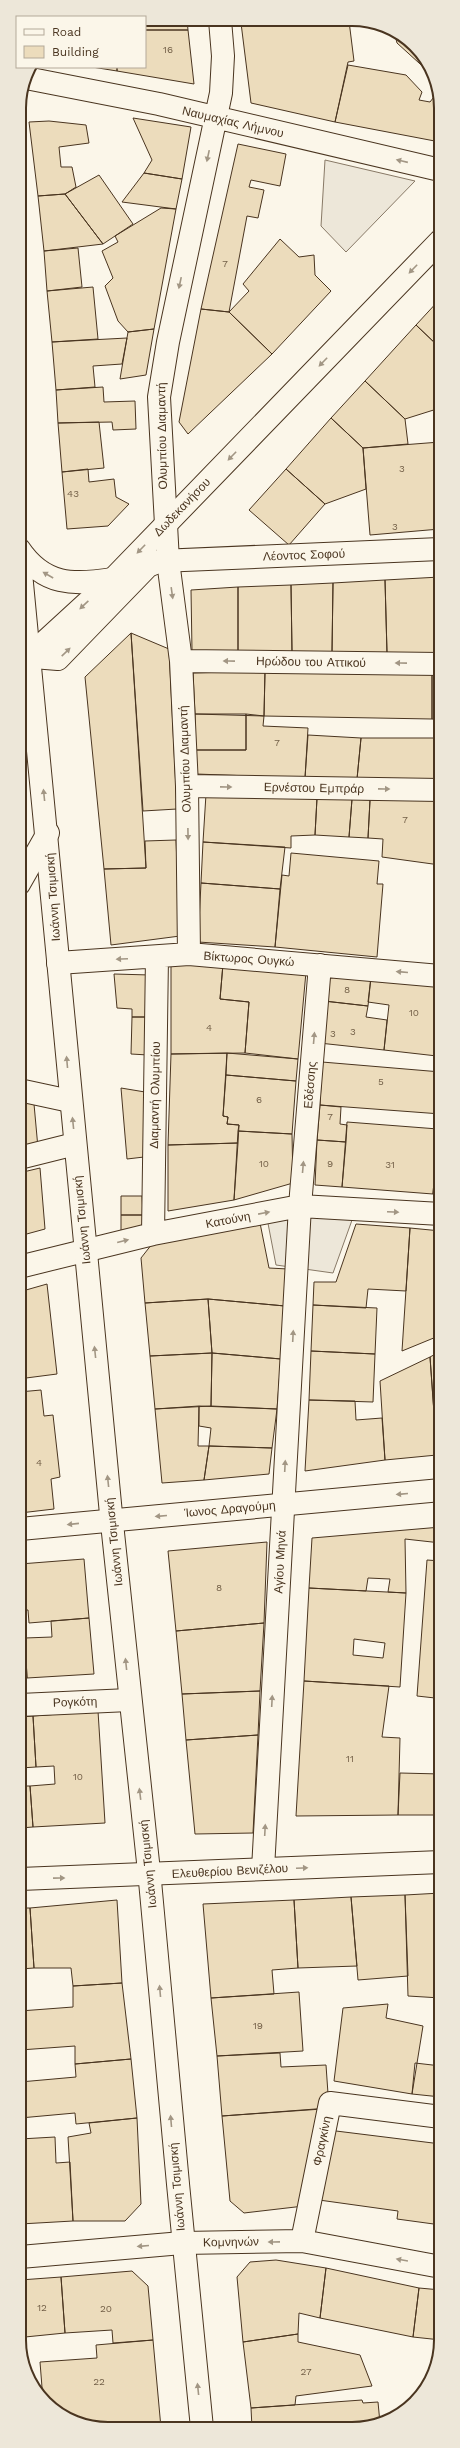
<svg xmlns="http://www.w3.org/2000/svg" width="460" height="2448" viewBox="0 0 460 2448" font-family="'Work Sans',sans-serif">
	<rect width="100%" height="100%" fill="#fbf6e9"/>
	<path fill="#ede7d9" stroke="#887966" d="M325,160L415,181L346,252L321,226Z
		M356,1209L333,1273L276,1265L266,1213Z"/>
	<path fill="#ecdcbc" stroke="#4a3520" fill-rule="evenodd" d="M145,19L187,20L188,30H145Z
		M241,20H266L241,23Z
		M266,20L349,21L354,61L348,62L335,122L251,103L241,23Z
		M145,30H188L194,84L117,71V67H145Z
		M395,35L419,49L430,73L397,43Z
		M348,65L406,75L422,92L419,100L430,102L437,93L440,96V142L335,122Z
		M92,67H117V71Z
		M133,118L191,127L182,179L144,173L152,160Z
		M49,121L86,125L89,143L59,147L61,167H72L76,187L65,194L38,196L29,122Z
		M238,144L286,154L280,186L251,180L249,187L264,190L258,218L247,216L229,312L201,309Z
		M144,173L182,179L176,209L122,202Z
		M99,175L133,224L103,244L65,194Z
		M65,194L103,244L44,251L38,196Z
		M161,208L176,209L154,329L128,332L118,321L105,286L113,278L102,251L118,242L115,236Z
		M280,239L299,257L314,255L315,275L331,291L272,354L229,312L249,291L243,284Z
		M78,248L82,287L47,291L44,251Z
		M93,287L98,339L52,342L47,291Z
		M440,299V345H437L416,325Z
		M201,309L229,312L272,354L188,434L179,422Z
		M416,325L437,345H440V408L405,419L365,381Z
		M154,329L146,375L120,379L128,332Z
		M127,338L122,364L93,366L95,387L56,390L52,342Z
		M365,381L405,419L408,444L363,448L331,418Z
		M103,387L104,402L135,401L136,429L113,430L112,422L58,423L56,390Z
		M331,418L363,448L366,489L325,504L286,469Z
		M99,422L104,468L62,472L58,423Z
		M440,442V529L370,535L363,448Z
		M88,469L89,482L114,479L116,497L129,504L108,526L67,529L62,472Z
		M286,469L325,504L289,545L249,510Z
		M440,577V653H387L385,580Z
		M385,580L387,653L332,652L333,583Z
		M333,583L332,652H292L291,585Z
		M291,585L292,652L238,651V587Z
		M238,587V651H192L191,590Z
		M131,633L169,649L177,809L143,811Z
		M131,633L146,868L104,869L85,677Z
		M265,671L432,674V719L264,716Z
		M265,671L264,716L195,714L193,673Z
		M432,674H440V720L432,719Z
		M195,714H246V750H195Z
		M246,714L264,716L263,726L308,728L305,778L196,774L195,750H246Z
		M308,735L361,738L357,779L305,778Z
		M361,738H440V779H357Z
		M206,794L317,798L315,835L291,836V848L203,842Z
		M317,798L352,799L349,837L315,835Z
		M352,799L370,800L368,838L349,837Z
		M370,800H440V865L382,857L383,839L368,838Z
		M176,840L180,936L111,945L104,869L146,868L145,841Z
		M203,842L285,847L280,889L201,883Z
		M291,853L379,861L377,884H383L377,957L275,947L282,875L289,876Z
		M201,883L280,889L275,947L198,942Z
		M171,960L223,964L220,999L249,1002L245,1053L171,1054Z
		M223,964L306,972L298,1059L245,1053L249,1002L220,999Z
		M327,972L371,977L368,1006L324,1001Z
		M114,974L150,975L149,1017H132V1009L117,1008Z
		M371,977L440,984V1026L437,1056L384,1050L389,1005L368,1002Z
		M324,1001L368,1006L366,1017L387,1020L384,1050L319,1043Z
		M132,1017H149L148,1055L131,1054Z
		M227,1053L223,1116L228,1117L227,1124L239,1125L238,1143L168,1145L171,1054Z
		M227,1053L298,1059L296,1081L226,1075Z
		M322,1062L441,1072V1114L320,1105Z
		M226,1075L296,1081L292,1134L238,1131L239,1125L227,1124L228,1117L223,1116Z
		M121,1088L151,1093L144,1157L127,1159Z
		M19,1101L34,1104L38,1148L19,1153Z
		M320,1105L341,1107L340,1124L347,1125L346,1142L317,1140Z
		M347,1122L438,1129L433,1194L342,1187Z
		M438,1129H441V1195L433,1194Z
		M238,1131L292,1134L293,1183L234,1200Z
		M317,1140L346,1142L342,1187L315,1185Z
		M238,1143L234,1200L168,1211V1145Z
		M40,1168L45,1229L23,1235L19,1173Z
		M121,1196H142L143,1215H121Z
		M21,1207L23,1235L19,1236V1208Z
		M121,1215H143V1234L121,1233Z
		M260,1223L269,1268L288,1269L285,1306L208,1299L145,1303L141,1258L152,1244Z
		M356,1224L410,1228L406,1291L368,1289L366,1308L313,1305L314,1282H336Z
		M410,1228L441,1231V1335L402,1351Z
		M47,1284L57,1374L26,1378L22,1354L19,1355V1292Z
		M208,1299L285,1306L281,1359L212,1353Z
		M208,1299L212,1353L150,1356L145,1303Z
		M313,1305L377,1308L375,1354L311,1351Z
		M311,1351L375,1354L373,1402L309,1400Z
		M441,1351V1454L437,1455L430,1357Z
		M212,1353L281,1359L277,1409L211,1406Z
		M212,1353L211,1406L155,1409L150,1356Z
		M430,1357L437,1455L385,1460L380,1381Z
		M41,1390L44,1416L53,1415L60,1477L51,1479L54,1509L20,1513L19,1392Z
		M309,1400L355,1401L356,1420L382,1418L385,1460L305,1471Z
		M199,1406L198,1446H209L204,1480L162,1483L155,1409Z
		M199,1406L277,1409L272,1448L209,1446L211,1428L199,1426Z
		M209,1446L272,1448L269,1474L204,1480Z
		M441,1527V1543L405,1539L406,1593L388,1592L390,1579L368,1578L366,1591L309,1588L312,1538Z
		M267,1542L264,1623L176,1631L168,1551Z
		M84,1559L89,1618L29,1623L28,1610H20V1564Z
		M427,1560L441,1561V1715L437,1710L435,1698L417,1696Z
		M309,1588L406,1593L400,1687L304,1681ZM354,1639L385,1643L383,1658L353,1655Z
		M89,1618L94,1674L27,1678L25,1638L52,1637L51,1621Z
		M264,1623L260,1691L182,1694L176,1631Z
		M20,1633H24L25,1638L27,1678L20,1679Z
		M304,1681L389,1686L382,1737L400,1738L398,1815L296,1816Z
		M260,1691L258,1735L186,1740L182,1694Z
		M98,1711L105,1823L33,1827L30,1786L55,1784L54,1766L36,1767L33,1716Z
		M33,1716L36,1767L20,1768V1717Z
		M258,1735L253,1833L195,1834L186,1740Z
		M400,1773L441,1774V1815H398Z
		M20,1786H30L33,1827L20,1828Z
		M441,1893V1998L408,1996L405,1895Z
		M405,1895L408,1976L358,1980L351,1897Z
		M351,1897L357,1966L298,1968L294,1900Z
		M117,1900L122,1983L73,1986L71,1968H34L30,1908Z
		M294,1900L298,1968L272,1970L274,1994L211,1998L203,1904Z
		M20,1908H30L34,1968L20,1969Z
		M122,1983L131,2059L75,2064V2046L20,2050V2011L73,2007V1986Z
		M299,1992L303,2051L217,2056L211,1998Z
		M388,2004L386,2018L423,2026L412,2094L334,2081L343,2008Z
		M440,2009H441V2052H439Z
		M280,2053L281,2067L326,2065L329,2108L222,2116L217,2056Z
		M131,2059L137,2118L76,2124L75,2113L20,2118V2082L76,2077L75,2064Z
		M415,2063L441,2066V2097L412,2094Z
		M322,2109L304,2206L244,2213L230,2201L222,2116Z
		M137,2118L141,2204L125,2221H73L68,2137L91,2133L89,2123Z
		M328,2130L441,2144V2225L397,2219L398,2211L319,2200Z
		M55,2137L56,2163L70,2162L73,2221L20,2224V2139Z
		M276,2260L326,2268L320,2318L299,2313L298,2334L243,2342L237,2277L250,2262Z
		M326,2268L419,2288L413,2337L320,2318Z
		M132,2271L148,2286L153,2340L113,2343L112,2330L65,2333L61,2277Z
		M61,2277L65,2333L25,2337L20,2280Z
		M20,2280L25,2337H20Z
		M419,2288L441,2290V2340L413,2337Z
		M298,2334V2342L360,2355L372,2386L296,2396L295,2405L251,2408L243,2342Z
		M153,2340L161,2428L90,2427L43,2400L40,2362L97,2358L96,2345Z
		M362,2400L363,2403L378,2402L380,2423L364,2428H252L251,2408Z"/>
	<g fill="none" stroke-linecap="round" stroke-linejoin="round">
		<g stroke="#4a3520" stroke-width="24">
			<path id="street" d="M26,78L159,104L440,170
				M181,661L440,664
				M187,786L440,790
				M19,884L48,833
				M189,954L187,786L181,661L168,561L159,397L168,342L221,93L223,56L220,20
				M58,963L189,954L440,976
				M19,1090L70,1101
				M19,1158L75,1144
				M153,1234L157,957
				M19,1267L153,1234L300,1206L441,1214
				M20,1705L129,1700
				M263,1869L300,1206L320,965
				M302,2241L330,2103L441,2117
				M20,2257L182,2243L302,2241L441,2267"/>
		</g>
		<g stroke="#4a3520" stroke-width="24">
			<path id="secondary" d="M21,656L58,659L148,566L160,561L440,549
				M29,656L113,579L440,241
				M20,1529L441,1490
				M20,1879L441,1862"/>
		</g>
		<g stroke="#4a3520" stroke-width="24">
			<path id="primary" d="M19,549C44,586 73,585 113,579
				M19,552C51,873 79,1193 111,1514C123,1636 138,1758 150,1881C167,2063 183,2246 202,2428"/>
		</g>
		<use href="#street" stroke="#fbf6e9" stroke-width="22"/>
		<use href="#secondary" stroke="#fbf6e9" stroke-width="22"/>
		<use href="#primary" stroke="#fbf6e9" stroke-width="22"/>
	</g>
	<defs><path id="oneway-solid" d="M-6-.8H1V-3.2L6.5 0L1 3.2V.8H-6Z"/></defs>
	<g fill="#a29684">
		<use href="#oneway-solid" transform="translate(208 156) rotate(102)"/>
		<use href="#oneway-solid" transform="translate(402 161) rotate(-167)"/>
		<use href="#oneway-solid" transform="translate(413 269) rotate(134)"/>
		<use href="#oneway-solid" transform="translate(180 283) rotate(102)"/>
		<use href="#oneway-solid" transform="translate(323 362) rotate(134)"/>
		<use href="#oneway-solid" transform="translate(232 456) rotate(134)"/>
		<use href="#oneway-solid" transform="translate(141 549) rotate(134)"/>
		<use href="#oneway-solid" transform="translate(48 575) rotate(-150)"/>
		<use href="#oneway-solid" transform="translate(172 593) rotate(82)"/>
		<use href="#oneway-solid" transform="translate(84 605) rotate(137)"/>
		<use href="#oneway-solid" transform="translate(66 652) rotate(-44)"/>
		<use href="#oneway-solid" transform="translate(229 661) rotate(-179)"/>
		<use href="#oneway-solid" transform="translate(401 663) rotate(-179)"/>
		<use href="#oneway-solid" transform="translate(226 787) rotate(1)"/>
		<use href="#oneway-solid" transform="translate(384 789) rotate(1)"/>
		<use href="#oneway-solid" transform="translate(44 795) rotate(-96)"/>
		<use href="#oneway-solid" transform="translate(188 834) rotate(89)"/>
		<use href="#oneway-solid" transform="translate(122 959) rotate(177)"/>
		<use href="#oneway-solid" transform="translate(402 972) rotate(-175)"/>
		<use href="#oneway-solid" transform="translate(314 1038) rotate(-85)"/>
		<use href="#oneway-solid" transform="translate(67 1062) rotate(-95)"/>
		<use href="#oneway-solid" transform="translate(73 1123) rotate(-96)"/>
		<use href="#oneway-solid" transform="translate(303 1167) rotate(-85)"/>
		<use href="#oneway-solid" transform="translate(393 1212) rotate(3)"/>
		<use href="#oneway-solid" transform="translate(264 1213) rotate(-11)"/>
		<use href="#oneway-solid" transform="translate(123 1241) rotate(-14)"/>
		<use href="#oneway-solid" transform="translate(293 1336) rotate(-87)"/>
		<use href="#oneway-solid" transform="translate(95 1352) rotate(-96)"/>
		<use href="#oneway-solid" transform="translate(285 1466) rotate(-87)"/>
		<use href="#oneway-solid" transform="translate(108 1481) rotate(-96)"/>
		<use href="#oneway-solid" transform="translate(402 1494) rotate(175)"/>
		<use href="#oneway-solid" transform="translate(161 1516) rotate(175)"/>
		<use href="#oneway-solid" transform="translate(73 1524) rotate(174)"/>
		<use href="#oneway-solid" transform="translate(126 1664) rotate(-96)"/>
		<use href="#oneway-solid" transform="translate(272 1701) rotate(-87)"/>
		<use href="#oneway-solid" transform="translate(140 1794) rotate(-97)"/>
		<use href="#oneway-solid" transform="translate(265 1830) rotate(-87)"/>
		<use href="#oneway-solid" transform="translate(302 1868) rotate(-2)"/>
		<use href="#oneway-solid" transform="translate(59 1878) rotate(-1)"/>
		<use href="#oneway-solid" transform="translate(160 1991) rotate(-95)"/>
		<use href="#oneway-solid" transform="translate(171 2121) rotate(-95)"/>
		<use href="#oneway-solid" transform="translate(274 2242) rotate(179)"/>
		<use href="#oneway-solid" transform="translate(143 2246) rotate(175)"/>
		<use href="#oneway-solid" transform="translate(402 2260) rotate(-170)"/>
		<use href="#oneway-solid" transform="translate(198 2389) rotate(-96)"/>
	</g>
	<g text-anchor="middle" stroke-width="3" stroke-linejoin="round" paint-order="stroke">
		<g font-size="10" fill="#725f47">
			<text x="168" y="53">16</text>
			<text x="225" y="267">7</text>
			<text x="402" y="472">3</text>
			<text x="73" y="497">43</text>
			<text x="395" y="530">3</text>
			<text x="277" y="746">7</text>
			<text x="405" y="823">7</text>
			<text x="347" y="993">8</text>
			<text x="414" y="1016">10</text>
			<text x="209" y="1031">4</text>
			<text x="353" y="1035">3</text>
			<text x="333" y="1037">3</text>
			<text x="381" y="1085">5</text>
			<text x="259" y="1103">6</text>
			<text x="330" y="1120">7</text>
			<text x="264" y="1167">10</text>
			<text x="330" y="1167">9</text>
			<text x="390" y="1168">31</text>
			<text x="39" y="1466">4</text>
			<text x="219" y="1591">8</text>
			<text x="350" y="1762">11</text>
			<text x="78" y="1780">10</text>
			<text x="258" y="2029">19</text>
			<text x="42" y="2311">12</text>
			<text x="106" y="2312">20</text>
			<text x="306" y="2375">27</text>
			<text x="99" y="2385">22</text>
		</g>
		<g font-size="12" fill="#4a3520" stroke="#fbf6e9">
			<text transform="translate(233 122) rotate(13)" y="4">Ναυμαχίας Λήμνου</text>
			<text transform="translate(162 436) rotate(-91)" y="4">Ολυμπίου Διαμαντή</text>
			<text transform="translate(182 507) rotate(-46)" y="4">Δωδεκανήσου</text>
			<text transform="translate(304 555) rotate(-2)" y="4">Λέοντος Σοφού</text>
			<text transform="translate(311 662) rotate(1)" y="4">Ηρώδου του Αττικού</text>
			<text transform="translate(185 759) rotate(-92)" y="4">Ολυμπίου Διαμαντή</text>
			<text transform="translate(314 788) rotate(1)" y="4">Ερνέστου Εμπράρ</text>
			<text transform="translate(53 897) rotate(-94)" y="4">Ιωάννη Τσιμισκή</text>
			<text transform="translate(249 959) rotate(4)" y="4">Βίκτωρος Ουγκώ</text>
			<text transform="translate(310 1085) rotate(-85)" y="4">Εδέσσης</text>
			<text transform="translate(155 1095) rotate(-89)" y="4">Διαμαντή Ολυμπίου</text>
			<text transform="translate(82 1220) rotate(-96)" y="4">Ιωάννη Τσιμισκή</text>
			<text transform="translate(228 1220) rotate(-11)" y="4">Κατούνη</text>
			<text transform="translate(230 1509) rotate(-5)" y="4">Ίωνος Δραγούμη</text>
			<text transform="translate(114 1542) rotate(-96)" y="4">Ιωάννη Τσιμισκή</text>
			<text transform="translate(280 1562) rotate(-87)" y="4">Αγίου Μηνά</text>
			<text transform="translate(75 1702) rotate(-2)" y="4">Ρογκότη</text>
			<text transform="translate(148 1864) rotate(-96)" y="4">Ιωάννη Τσιμισκή</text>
			<text transform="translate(230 1871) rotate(-3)" y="4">Ελευθερίου Βενιζέλου</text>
			<text transform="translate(322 2141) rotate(-78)" y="4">Φραγκίνη</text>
			<text transform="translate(177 2187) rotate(-95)" y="4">Ιωάννη Τσιμισκή</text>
			<text transform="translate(231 2242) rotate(-1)" y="4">Κομνηνών</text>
		</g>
	</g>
	<path d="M0 0H460V2448H0ZM108 26H352A82 82 0 0 1 434 108V2340A82 82 0 0 1 352 2422H108A82 82 0 0 1 26 2340V108A82 82 0 0 1 108 26Z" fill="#ede7d9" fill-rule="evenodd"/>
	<path fill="none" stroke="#4a3520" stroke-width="2" d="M108 26H352A82 82 0 0 1 434 108V2340A82 82 0 0 1 352 2422H108A82 82 0 0 1 26 2340V108A82 82 0 0 1 108 26Z"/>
	<rect x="16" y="16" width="130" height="52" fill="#fbf6e9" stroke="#b4a999"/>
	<rect x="24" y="29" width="20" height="6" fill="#fbf6e9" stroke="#b4a999"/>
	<text x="52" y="36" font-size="12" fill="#4a3520">Road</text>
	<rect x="24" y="46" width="20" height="12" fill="#ecdcbc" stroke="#b4a999"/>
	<text x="52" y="56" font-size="12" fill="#4a3520">Building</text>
</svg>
